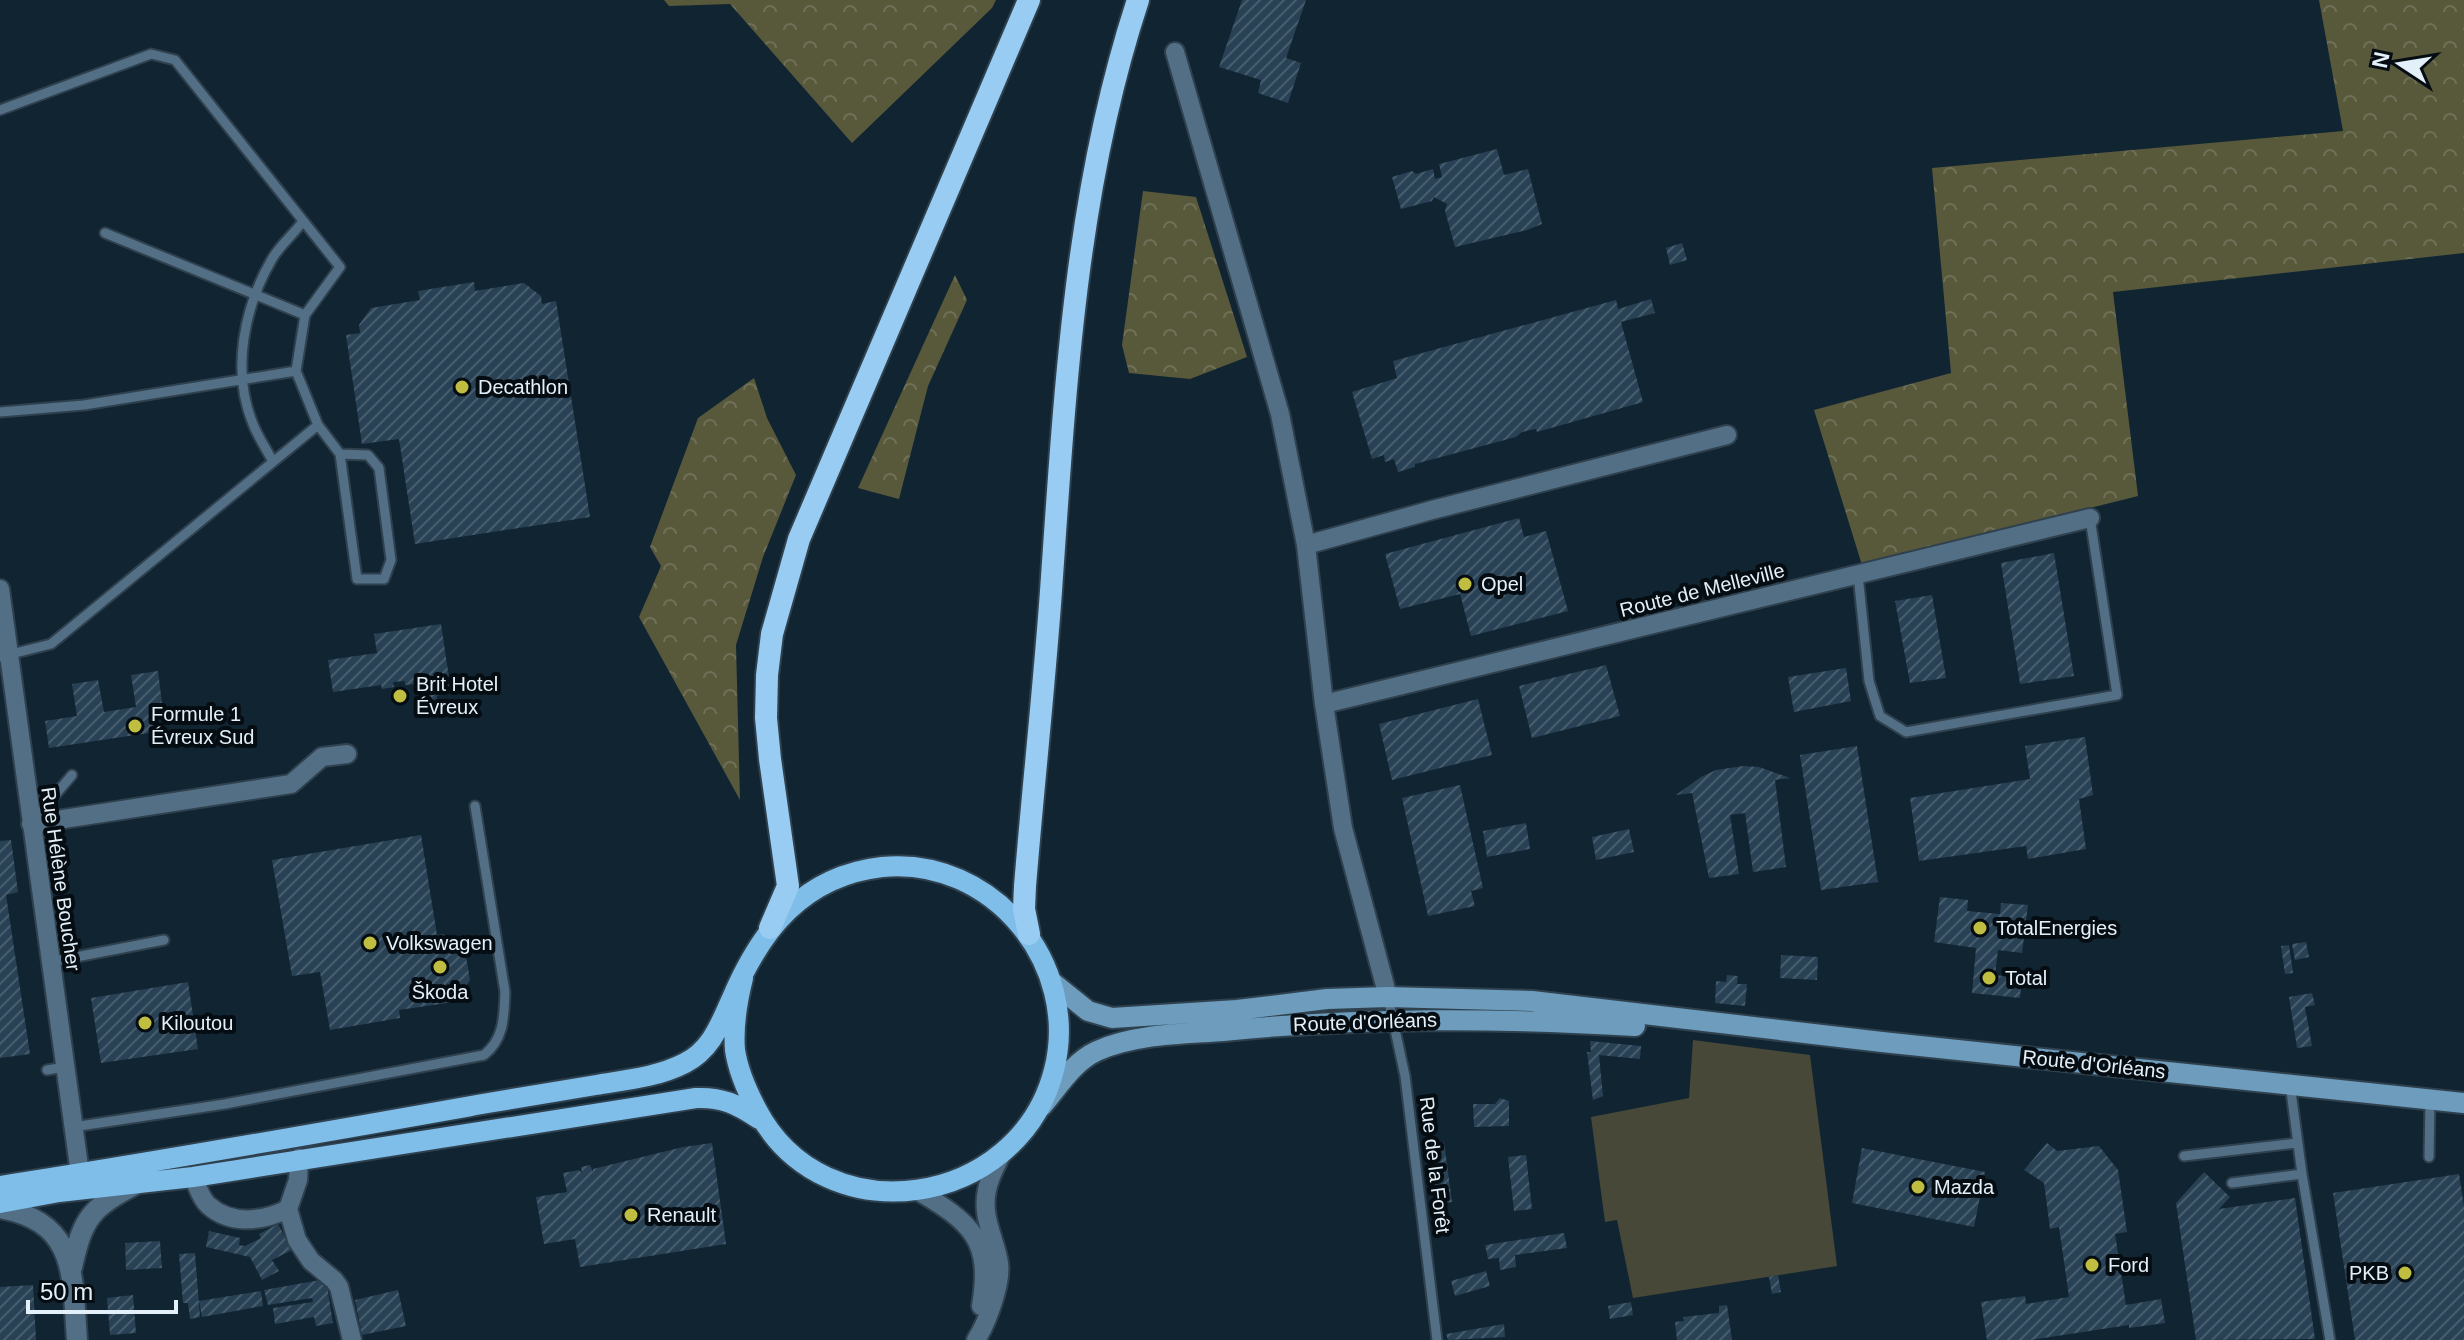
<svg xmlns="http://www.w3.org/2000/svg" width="2464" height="1340" viewBox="0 0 2464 1340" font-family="Helvetica,sans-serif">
	<defs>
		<pattern id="forest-crowns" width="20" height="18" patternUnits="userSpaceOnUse" patternTransform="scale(2)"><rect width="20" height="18" fill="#58583b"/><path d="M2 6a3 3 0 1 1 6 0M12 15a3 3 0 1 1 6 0" fill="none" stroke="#707058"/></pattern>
		<pattern id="building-hatch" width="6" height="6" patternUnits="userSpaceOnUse" patternTransform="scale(2)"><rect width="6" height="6" fill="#284154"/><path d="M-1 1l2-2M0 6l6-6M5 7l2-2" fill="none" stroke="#475d6d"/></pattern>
	</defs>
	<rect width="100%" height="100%" fill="#112432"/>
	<path fill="#474837" d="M1693,1040L1810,1055L1837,1266L1633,1298L1617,1220L1605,1222L1591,1117L1689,1098Z"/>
	<path fill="url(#forest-crowns)" d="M664,0H996L992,8L852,143L730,4L669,6Z
		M2319,0H2464V253L2113,292L2138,496L1862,565L1814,410L1951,373L1932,168L2343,131Z
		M1143,191L1196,197L1247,357L1190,379L1129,373L1122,345Z
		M955,275L967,300L928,386L899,499L858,488Z
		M754,378L767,418L796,475L763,557L736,645L740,800L639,617L661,566L650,547L698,418Z"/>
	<path fill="url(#building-hatch)" d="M1242,0H1306L1286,58L1301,63L1288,103L1258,93L1261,80L1219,67Z
		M1497,149L1504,175L1528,169L1542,224L1527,230L1455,247L1445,211L1447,204L1434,197L1432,201L1401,209L1392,177L1412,171L1416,174L1433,169L1435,179L1442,177L1439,164Z
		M1682,243L1687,260L1670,265L1666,248Z
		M474,282L475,291L524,283L541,296L542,304L556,301L590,517L415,544L399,439L362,444L346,335L360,333L359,325L371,308L420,300L418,291Z
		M1651,299L1655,313L1621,322L1643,402L1537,432L1536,429L1522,432L1516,437L1415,464V467L1398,472L1394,459L1385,462L1384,455L1372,459L1352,392L1397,378L1393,361L1616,300L1618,309Z
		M1519,518L1524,537L1546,531L1568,611L1471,636L1460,594L1400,609L1385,554Z
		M2054,553L2074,676L2020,684L2001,563Z
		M1932,595L1946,678L1910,683L1895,601Z
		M441,624L451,691L437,696L436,708L421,710L417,684L405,685V681L393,682L394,687L382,689L381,685L333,692L328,660L377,653L374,634Z
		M1606,665L1620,716L1532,738L1519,686Z
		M1846,668L1851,701L1794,712L1788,677Z
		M158,671L162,703L151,705L155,732L49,748L45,721L77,716L72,684L98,680L104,712L136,707L131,675Z
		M1478,699L1492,755L1392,780L1379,724Z
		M2085,737L2093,795L2079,799L2086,849L2028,859L2026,846L1919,861L1910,798L2030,779L2025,746Z
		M1857,746L1878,882L1821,890L1800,755Z
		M1743,766L1759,767L1790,778L1775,780L1786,867L1753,872L1745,813L1730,815L1739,874L1709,878L1692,793L1676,795L1701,777L1716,770Z
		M1460,785L1483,888L1471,891L1475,906L1428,916L1402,798Z
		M1526,823L1530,849L1487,857L1483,831Z
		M1629,829L1634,852L1596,860L1592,837Z
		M421,835L437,935L443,934L465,951L470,980L454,1002L399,1010L400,1018L330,1030L320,972L292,976L272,860Z
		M11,840L18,892L6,895L30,1054L0,1058V841Z
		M1940,897L1968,900L1967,911L2000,914L2001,903L2028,905L2022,953L1998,950L1995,975L2022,978L2020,998L1972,993L1976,948L1934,942Z
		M2306,942L2309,957L2295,960L2292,944Z
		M2289,945L2293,973L2285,974L2281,946Z
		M1781,955L1818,957L1817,980L1780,978Z
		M1727,975L1738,976L1737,984H1747L1745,1006L1715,1003L1716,981L1726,982Z
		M188,982L198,1049L101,1063L91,998Z
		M2312,993L2315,1005L2305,1007L2312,1046L2297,1048L2289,997Z
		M1590,1041L1641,1046L1640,1059L1599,1055L1603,1096L1593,1100L1587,1052H1591Z
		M1500,1098L1509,1101V1126L1474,1127L1473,1104H1495Z
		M1444,1142L1452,1202L1435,1204L1427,1144Z
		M712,1143L726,1244L580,1267L575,1239L544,1244L536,1197L567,1192L563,1173L579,1170L582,1173L581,1167L590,1165L593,1172V1169L683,1147Z
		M2047,1143L2057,1151L2099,1146L2118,1170L2127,1232L2115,1234L2126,1305L2161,1299L2165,1323L2129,1328V1325L2031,1340H1987L1981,1302L2025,1296L2026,1304L2069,1297L2059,1227L2050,1229L2044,1183L2024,1170Z
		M1862,1148L1985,1172L1974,1227L1852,1203Z
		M1526,1155L1532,1209L1514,1211L1508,1157Z
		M2204,1172L2230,1197L2219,1209L2295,1198L2315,1339L2196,1340L2176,1203Z
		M2459,1174L2464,1206V1340H2355L2333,1193Z
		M278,1224L292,1250L272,1260L279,1271L262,1280L250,1257L206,1247L209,1231L240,1238L239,1245L245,1246L261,1238L259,1234Z
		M1564,1233L1567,1248L1515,1255L1516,1267L1500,1270L1499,1258L1488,1259L1485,1245Z
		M160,1241L162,1268L126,1270L125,1243Z
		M195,1253L200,1317L190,1319L188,1303H183L179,1254Z
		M1486,1271L1490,1286L1455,1296L1451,1281Z
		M1778,1275L1781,1292L1772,1294L1769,1277Z
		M326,1279L333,1323L316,1326L314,1317L275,1324L273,1308L313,1302L312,1298L268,1305L264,1290Z
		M33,1285L36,1340H0V1287Z
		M398,1290L406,1326L362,1335L355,1300Z
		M261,1291L263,1306L202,1317L199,1301Z
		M133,1295L136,1333L110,1335L107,1298Z
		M1631,1302L1633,1315L1610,1319L1608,1306Z
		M1727,1305L1732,1340H1677L1675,1322L1684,1321L1683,1317L1719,1313V1306Z
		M1504,1324L1505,1337L1448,1340L1446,1334Z"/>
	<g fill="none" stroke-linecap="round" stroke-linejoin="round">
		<g stroke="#2f414e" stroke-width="13">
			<path id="service" d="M0,110L151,54L175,60L340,267L305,315L296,371
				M105,233L305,315
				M0,412L84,405L296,371L318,425L51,644L0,657
				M318,425L340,454L368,455L379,468L391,560L384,579H357L340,454
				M273,462C267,450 258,437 253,424C231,371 244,307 272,259C280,245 294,234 303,221
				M1858,575L1869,681L1880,716L1906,732L2117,695L2090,518
				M33,821L72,775
				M50,962L164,940
				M1388,997L1405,1076L1437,1340
				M47,1070L65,1067
				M2290,1084L2302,1174L2330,1340
				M73,1127L225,1104L484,1055C504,1039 504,1018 505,992L475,806
				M2184,1156L2297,1143
				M2429,1157L2430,1100
				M2232,1183L2302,1174"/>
		</g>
		<g stroke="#2f414e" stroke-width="22">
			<path id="minor" d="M1175,52L1280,414L1306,545
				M0,589L80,1174
				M1324,704L2090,518
				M31,824L291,784L322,757L347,754
				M1388,997L1343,828L1324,704L1306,545L1432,510L1727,435
				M299,1158L298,1180L288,1209L297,1240L311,1261L334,1280L339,1287L352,1340
				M193,1177C197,1185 201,1199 208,1205C231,1226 264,1221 288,1209
				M918,1191C972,1223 992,1240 981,1306
				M976,1340C987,1323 1002,1283 999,1263C995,1238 981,1217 987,1190C989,1178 996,1166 1001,1155"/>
		</g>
		<g stroke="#2f414e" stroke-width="24">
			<path id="tertiary" d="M0,1208C78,1222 72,1276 77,1340
				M72,1267C83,1217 91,1208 136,1184"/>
		</g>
		<g stroke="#2f414e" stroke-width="24">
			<path id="secondary" d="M1052,982L1088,1011L1112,1018L1237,1010L1327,999L1388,997L1532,1001L1882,1042L2464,1103
				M1042,1106C1059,1086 1073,1062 1097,1051C1134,1034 1183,1034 1223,1031C1362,1017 1496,1018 1635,1026"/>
		</g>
		<g stroke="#2f414e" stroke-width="24">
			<path id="primary" d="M0,1186C163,1161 325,1132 488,1103C524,1097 560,1091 596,1085C626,1080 658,1077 685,1063C712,1049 720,1024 732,998C761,930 803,876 882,867C992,856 1081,964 1054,1070C1019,1208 824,1238 757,1110C747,1091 738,1071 735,1050C733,1025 737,1002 743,978
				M0,1203L59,1192L193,1177L696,1098C722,1097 737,1104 759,1119"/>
		</g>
		<g stroke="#2f414e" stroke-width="26">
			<path id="trunk" d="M770,928L788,886L770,759L766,718L767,675L772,634L799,539L1029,0
				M1029,934L1024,909L1025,886C1033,788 1044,689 1051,591C1065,392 1075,191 1138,0"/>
		</g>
		<use href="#service" stroke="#536f85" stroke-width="9"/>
		<use href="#minor" stroke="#536f85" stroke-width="18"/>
		<use href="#tertiary" stroke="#536f85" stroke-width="20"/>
		<use href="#secondary" stroke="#6d9cbd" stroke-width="20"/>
		<use href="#primary" stroke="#80beea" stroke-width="20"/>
		<use href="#trunk" stroke="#98ccf2" stroke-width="22"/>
	</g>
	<g fill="#c0be41" stroke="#050d12" stroke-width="3">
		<circle cx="462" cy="387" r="8"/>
		<circle cx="1465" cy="584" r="8"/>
		<circle cx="400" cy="696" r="8"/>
		<circle cx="135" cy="726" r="8"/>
		<circle cx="1980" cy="928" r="8"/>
		<circle cx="370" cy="943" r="8"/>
		<circle cx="440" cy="967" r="8"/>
		<circle cx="1989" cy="978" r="8"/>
		<circle cx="145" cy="1023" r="8"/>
		<circle cx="1918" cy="1187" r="8"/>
		<circle cx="631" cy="1215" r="8"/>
		<circle cx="2092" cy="1265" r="8"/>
		<circle cx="2405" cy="1273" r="8"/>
	</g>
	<g text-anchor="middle" stroke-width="8" stroke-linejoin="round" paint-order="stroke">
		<g font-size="20" fill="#e4f0f9" stroke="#050d12" text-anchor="start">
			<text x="478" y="394">Decathlon</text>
			<text x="1481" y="591">Opel</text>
			<text x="416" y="691">Brit Hotel<tspan x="416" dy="23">Évreux</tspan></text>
			<text x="151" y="721">Formule 1<tspan x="151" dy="23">Évreux Sud</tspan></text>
			<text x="1996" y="935">TotalEnergies</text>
			<text x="386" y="950">Volkswagen</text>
			<text x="2005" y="985">Total</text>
			<text x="440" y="999" text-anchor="middle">Škoda</text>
			<text x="161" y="1030">Kiloutou</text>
			<text x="1934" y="1194">Mazda</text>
			<text x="647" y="1222">Renault</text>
			<text x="2108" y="1272">Ford</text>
			<text x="2389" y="1280" text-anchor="end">PKB</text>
		</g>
		<g font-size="20" fill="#e4f0f9" stroke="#050d12">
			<text transform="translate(1702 590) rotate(-14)" y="7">Route de Melleville</text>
			<text transform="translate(61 879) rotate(82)" y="7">Rue Hélène Boucher</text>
			<text transform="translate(1365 1022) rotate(-2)" y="7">Route d'Orléans</text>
			<text transform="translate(2094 1064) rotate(6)" y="7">Route d'Orléans</text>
			<text transform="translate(1435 1165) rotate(83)" y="7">Rue de la Forêt</text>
		</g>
	</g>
	<g transform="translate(2400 64) rotate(282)" stroke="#050d12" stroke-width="6" paint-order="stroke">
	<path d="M0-6L14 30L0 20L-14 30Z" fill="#e4f0f9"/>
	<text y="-12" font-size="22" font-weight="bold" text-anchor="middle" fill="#e4f0f9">N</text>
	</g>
	<path d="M28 1300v12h148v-12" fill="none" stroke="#e4f0f9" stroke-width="4"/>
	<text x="40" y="1300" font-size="24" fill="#e4f0f9" stroke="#050d12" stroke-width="6" paint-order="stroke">50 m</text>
</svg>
